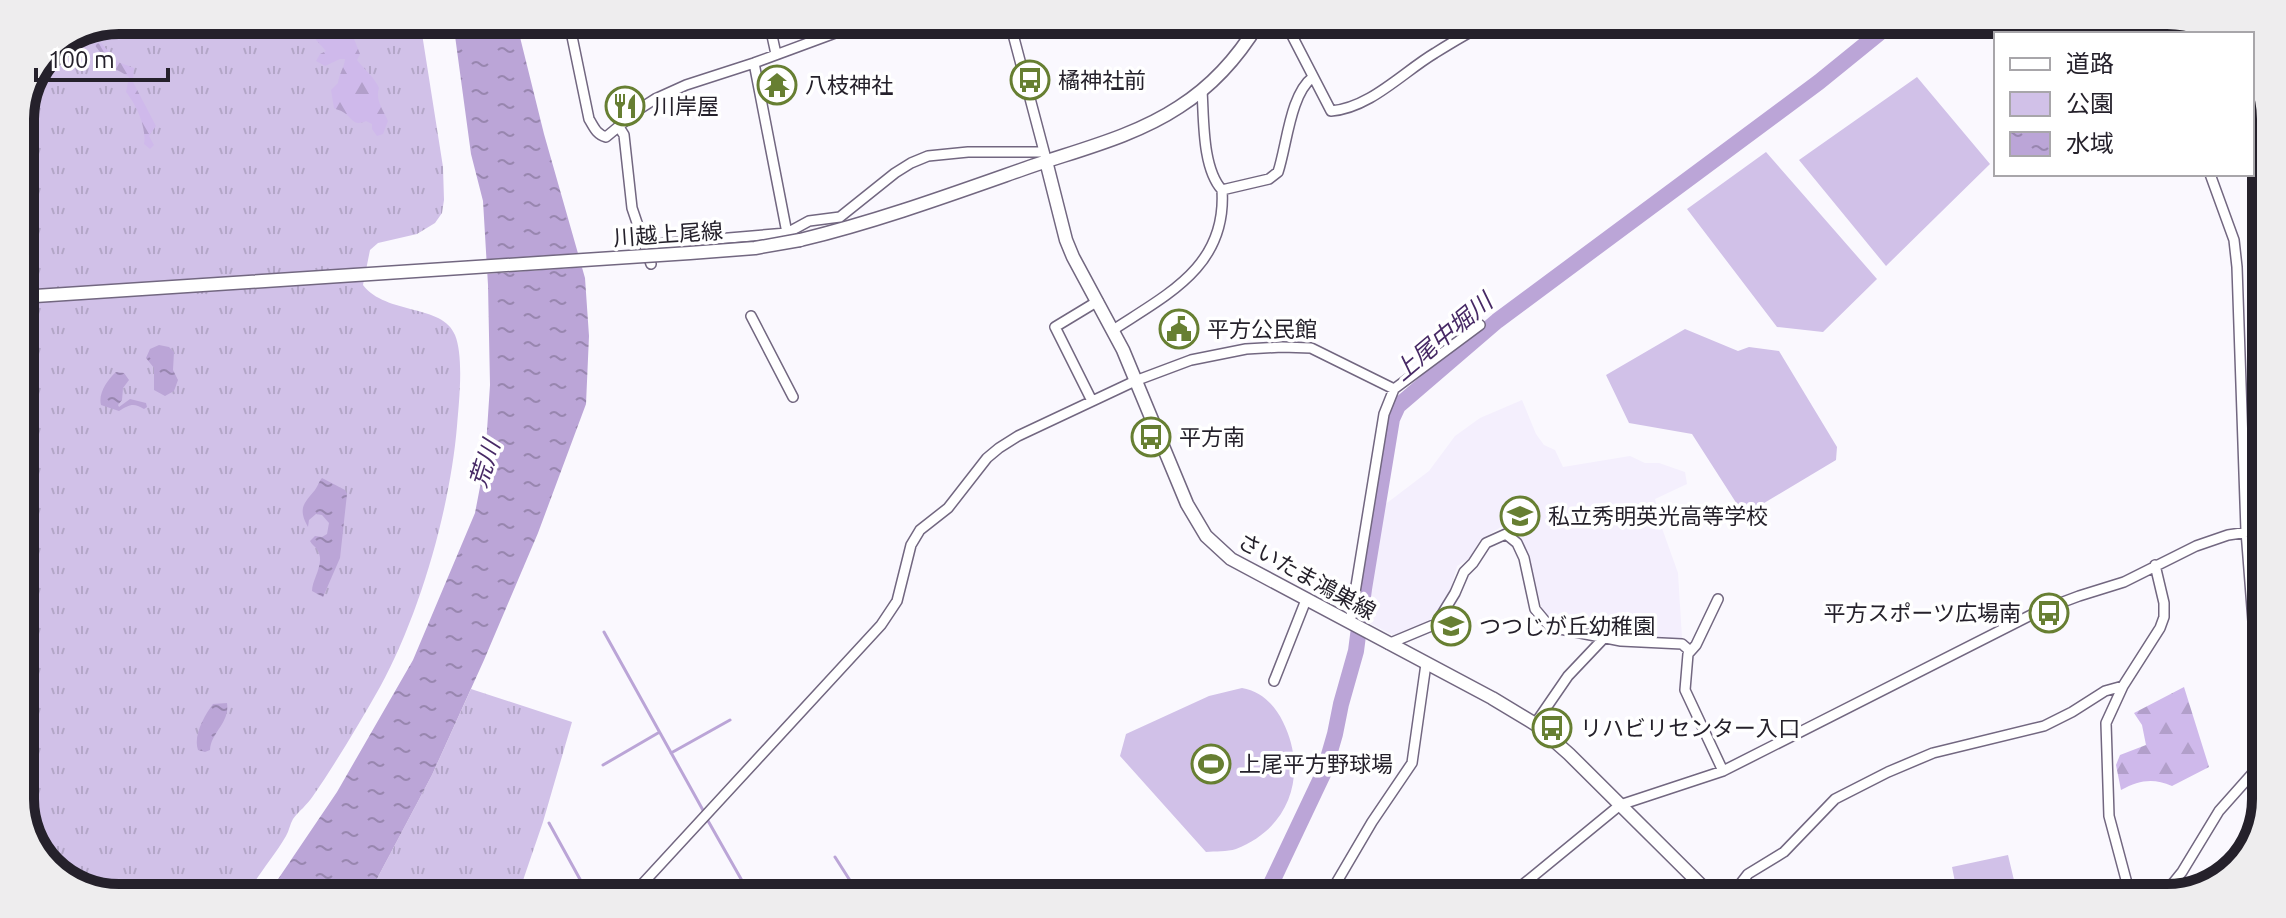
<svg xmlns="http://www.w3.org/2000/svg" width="2286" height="918" viewBox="0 0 2286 918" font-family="Ubuntu,'Noto Sans JP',sans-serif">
	<defs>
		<pattern id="grass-tufts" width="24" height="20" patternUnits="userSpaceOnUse" patternTransform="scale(2)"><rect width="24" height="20" fill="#d1c1e8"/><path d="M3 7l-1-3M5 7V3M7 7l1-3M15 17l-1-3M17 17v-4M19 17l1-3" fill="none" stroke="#b3a6c7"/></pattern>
		<pattern id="forest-firs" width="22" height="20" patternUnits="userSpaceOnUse" patternTransform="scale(2)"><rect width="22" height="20" fill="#cfb9eb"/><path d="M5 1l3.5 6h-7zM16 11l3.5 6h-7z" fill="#b29fca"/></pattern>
		<pattern id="water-ripples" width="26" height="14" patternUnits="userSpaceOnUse" patternTransform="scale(2)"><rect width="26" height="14" fill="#bba5d7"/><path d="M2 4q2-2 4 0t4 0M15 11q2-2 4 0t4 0" fill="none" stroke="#9886af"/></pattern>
	</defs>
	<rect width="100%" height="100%" fill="#faf8fe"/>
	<path fill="#f4effd" d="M1522,400L1536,434L1544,445L1555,450L1563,467L1630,456L1645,463H1659L1685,472L1687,484L1655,499L1663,531L1678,573L1682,638L1678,641L1621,637L1554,622L1543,612L1524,545L1514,530L1501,527L1480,540L1470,558L1457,566L1451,588L1431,620L1393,635L1365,621L1383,506L1429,471L1455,436L1480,418Z"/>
	<path fill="url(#grass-tufts)" d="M119,20L420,21L443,167L444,200L442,213L435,223L417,234L378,243L370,250L363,285C386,315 443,304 455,335C464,357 459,402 457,426C450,509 420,614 380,687C359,724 337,761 313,796C307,805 299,811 293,819C290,824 289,831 286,836C275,855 260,872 249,891H82L40,859L20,806V113L49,49Z
		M471,689L572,722L543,822L519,892H370L432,775Z"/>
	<path fill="url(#forest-firs)" d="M329,21H347L360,54L357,60C364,69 375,78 379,88C375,100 383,110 388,121L383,134L377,136L372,129V124L366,121C353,127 353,118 343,112C340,110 337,110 334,108L331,90L338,83C339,73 344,69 345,59H340L325,66L316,61L320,54L326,51L316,40C319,31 326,30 329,21Z
		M101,43L118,62L134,68L133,82L156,126L149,136L154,145L150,149L144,144C147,128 136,104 126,92L129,77C125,74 121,72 117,70C112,67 98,50 94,44Z
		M2184,687L2209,767L2172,786C2153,778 2140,780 2121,790L2116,765L2120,755L2146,745L2142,725L2134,713Z"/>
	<path fill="#d1c1e8" d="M1917,77L1990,164L1886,266L1799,160Z
		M1766,152L1877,279L1823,332L1777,327L1687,209Z
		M1685,329L1738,351L1749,347L1779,351L1837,447L1836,460L1744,515L1692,434L1629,423L1606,375Z
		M1242,688C1261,691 1275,705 1283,722C1308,772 1291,828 1236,849C1227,852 1215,851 1206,852L1120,756L1126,734L1209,696Z
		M2008,855L2018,897H1958L1952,867Z"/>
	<path fill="url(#water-ripples)" d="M453,21H516L544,134L585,278L589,336L586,404L538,533L484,660L432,775L370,892L270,891L337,792L413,660L475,513L485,461L490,385L488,285L483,201L471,154Z
		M159,345L169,347L174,352L173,370L178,380L174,391L165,396L154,390V368L146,358L150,349Z
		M116,372L124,373L129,380L123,388L122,400L118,405L119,407L130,399L146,403L147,407L144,409C133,402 129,405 119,411L101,405C98,394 107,380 116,372Z
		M322,478L345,490L347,494L340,558L323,597L312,591C312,579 325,564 318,551C316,547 312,545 310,541L315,536L322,537L327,534L329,523L322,515L316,514L309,520L308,527C298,509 303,504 315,490C318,486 319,481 322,478Z
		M227,703C230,723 211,732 210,750L205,752L198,750C193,736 204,716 213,704Z"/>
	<path fill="#faf8fe" d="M583,253L587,267L483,274L482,260Z"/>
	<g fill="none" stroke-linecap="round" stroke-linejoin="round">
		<path stroke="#bba5d7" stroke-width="3" d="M604,632L704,812
			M671,753L730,720
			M603,765L658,733
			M707,819L749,893
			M549,823L587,892
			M835,857L858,893"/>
		<path stroke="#bba5d7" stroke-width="16" d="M1264,895L1270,886L1324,772L1335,734L1341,704L1356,651L1364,589L1392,419L1398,406L1497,321L1819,82L1888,26"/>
		<g stroke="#726780" stroke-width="12">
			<path id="minor" d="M569,22L589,119C594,127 596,134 606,137L641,108L655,99L686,85L754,63L862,23
				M769,22L776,54
				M1010,23L1045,155
				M1286,24L1331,111C1370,108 1403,72 1435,53C1451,43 1467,33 1484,25
				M2154,27L2178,34
				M2026,34L2027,27
				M2205,34L2207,29
				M754,63L787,233
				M619,127L624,135L632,208L651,264
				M2210,174L2234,240L2237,267L2246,531L2260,711
				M1222,190L1269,179L1278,172C1287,145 1290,94 1313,77
				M646,245L787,233L809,221L840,217L895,173L911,163L928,156L968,152H1044
				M751,316L793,397
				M1113,330C1168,294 1227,266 1222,190C1202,168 1204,119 1202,91
				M1092,401L1055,327L1098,301
				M1718,599L1696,645L1688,654L1685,690L1723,771
				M1350,623L1384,414L1394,389L1480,325
				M1388,644L1436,624L1455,593L1464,572L1473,563L1486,543L1506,534L1517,543L1524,558L1535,609L1550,627L1621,641L1682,644L1690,651
				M1274,681L1306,600
				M1535,724L1568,676L1604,638
				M1335,885L1372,822L1412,763L1426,664
				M1624,888L1631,896
				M634,893L881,625L897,601L911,545L920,530L948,508L987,458L999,448L1018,436L1135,381L1191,360L1246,349L1282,347L1311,348L1394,389
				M1524,896L1520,887L1620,805L1723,771L2039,611L2079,596L2124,582L2196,546L2228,535L2262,530
				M1673,896L1695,878
				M1731,896L1748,874L1784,852L1835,799L1888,772L1933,753L2044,726L2072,712L2105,691L2123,686
				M2123,898L2128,887L2109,816L2106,723L2123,686L2160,628L2164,617V603L2155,565
				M2161,898L2182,872L2219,811L2259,766"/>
		</g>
		<g stroke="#726780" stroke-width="15">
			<path id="major" d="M1046,161L1066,240L1073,257L1123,350L1187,504L1206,536L1231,559L1492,698L1535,724L1569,754L1712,896
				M800,240C879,221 955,193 1032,166C1082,149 1135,136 1179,107C1212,86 1238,57 1258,24"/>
		</g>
		<use href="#minor" stroke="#fff" stroke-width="9"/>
		<use href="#major" stroke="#fff" stroke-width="12"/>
		<g stroke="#726780" stroke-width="15" stroke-linecap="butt">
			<path id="major-bridge" d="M20,297L690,253L755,248L800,240"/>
		</g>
		<use href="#major-bridge" stroke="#fff" stroke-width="12"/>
	</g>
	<defs>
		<g id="bus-ring" transform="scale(2)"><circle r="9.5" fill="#fff" stroke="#677f32" stroke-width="1.5"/><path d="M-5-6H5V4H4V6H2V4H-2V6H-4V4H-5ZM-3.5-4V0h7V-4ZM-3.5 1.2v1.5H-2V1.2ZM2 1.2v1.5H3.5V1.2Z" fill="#677f32"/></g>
		<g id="temple-ring" transform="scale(2)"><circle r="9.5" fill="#fff" stroke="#677f32" stroke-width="1.5"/><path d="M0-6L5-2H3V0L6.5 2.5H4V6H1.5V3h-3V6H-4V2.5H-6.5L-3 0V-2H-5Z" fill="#677f32"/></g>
		<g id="restaurant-ring" transform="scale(2)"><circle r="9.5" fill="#fff" stroke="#677f32" stroke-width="1.5"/><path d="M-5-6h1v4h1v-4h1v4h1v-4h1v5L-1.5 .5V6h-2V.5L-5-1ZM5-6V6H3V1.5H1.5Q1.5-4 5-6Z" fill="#677f32"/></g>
		<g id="civic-ring" transform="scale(2)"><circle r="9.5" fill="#fff" stroke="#677f32" stroke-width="1.5"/><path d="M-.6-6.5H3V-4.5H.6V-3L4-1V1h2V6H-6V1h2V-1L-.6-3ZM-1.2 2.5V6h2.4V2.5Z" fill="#677f32"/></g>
		<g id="school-ring" transform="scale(2)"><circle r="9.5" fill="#fff" stroke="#677f32" stroke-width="1.5"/><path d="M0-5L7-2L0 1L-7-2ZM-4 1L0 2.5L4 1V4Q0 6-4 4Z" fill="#677f32"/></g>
		<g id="stadium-ring" transform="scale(2)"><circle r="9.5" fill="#fff" stroke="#677f32" stroke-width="1.5"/><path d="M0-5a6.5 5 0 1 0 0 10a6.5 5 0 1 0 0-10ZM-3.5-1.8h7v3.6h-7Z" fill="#677f32"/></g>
	</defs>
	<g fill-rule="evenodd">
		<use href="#bus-ring" x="1030" y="80"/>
		<use href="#temple-ring" x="777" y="85"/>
		<use href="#restaurant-ring" x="625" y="106"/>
		<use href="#civic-ring" x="1179" y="329"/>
		<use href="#bus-ring" x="1151" y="437"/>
		<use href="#school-ring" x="1520" y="516"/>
		<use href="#bus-ring" x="2049" y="613"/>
		<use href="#school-ring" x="1451" y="626"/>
		<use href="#bus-ring" x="1552" y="728"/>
		<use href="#stadium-ring" x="1211" y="764"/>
	</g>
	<g text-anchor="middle" stroke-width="7" stroke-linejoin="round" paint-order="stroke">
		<g font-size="22" fill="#25212b" stroke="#fff" text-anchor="start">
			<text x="1058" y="88">橘神社前</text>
			<text x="805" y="93">八枝神社</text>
			<text x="653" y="114">川岸屋</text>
			<text x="1207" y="337">平方公民館</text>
			<text x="1179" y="445">平方南</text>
			<text x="1548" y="524">私立秀明英光高等学校</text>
			<text x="2021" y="621" text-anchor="end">平方スポーツ広場南</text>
			<text x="1479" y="634">つつじが丘幼稚園</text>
			<text x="1580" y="736">リハビリセンター入口</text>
			<text x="1239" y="772">上尾平方野球場</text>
		</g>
		<g font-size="22" fill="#25212b" stroke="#fff">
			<text transform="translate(668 234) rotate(-4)" y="8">川越上尾線</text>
			<text transform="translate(1307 576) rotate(29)" y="8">さいたま鴻巣線</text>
		</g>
		<g font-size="24" font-style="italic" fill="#472965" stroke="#fff">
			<text transform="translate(1443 337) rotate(-40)" y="8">上尾中堀川</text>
			<text transform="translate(485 464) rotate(-72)" y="8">荒川</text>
		</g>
	</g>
	<path d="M0 0H2286V918H0ZM119 34H2167A85 85 0 0 1 2252 119V799A85 85 0 0 1 2167 884H119A85 85 0 0 1 34 799V119A85 85 0 0 1 119 34Z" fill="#eeedee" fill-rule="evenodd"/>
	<path fill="none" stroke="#25212b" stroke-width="10" d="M119 34H2167A85 85 0 0 1 2252 119V799A85 85 0 0 1 2167 884H119A85 85 0 0 1 34 799V119A85 85 0 0 1 119 34Z"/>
	<rect x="1994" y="32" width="260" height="144" fill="#ffffff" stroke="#a8a6aa" stroke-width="2"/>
	<rect x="2010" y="58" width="40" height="12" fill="#ffffff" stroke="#a8a6aa" stroke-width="2"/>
	<text x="2066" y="72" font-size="24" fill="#25212b">道路</text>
	<rect x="2010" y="92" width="40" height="24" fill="#d1c1e8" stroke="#a8a6aa" stroke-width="2"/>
	<text x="2066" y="112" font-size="24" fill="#25212b">公園</text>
	<rect x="2010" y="132" width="40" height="24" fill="url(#water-ripples)" stroke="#a8a6aa" stroke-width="2"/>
	<text x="2066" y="152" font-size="24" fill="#25212b">水域</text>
	<path d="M36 68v12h132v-12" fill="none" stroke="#25212b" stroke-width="4"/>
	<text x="48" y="68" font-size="24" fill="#25212b" stroke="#ffffff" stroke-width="6" paint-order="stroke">100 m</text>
</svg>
